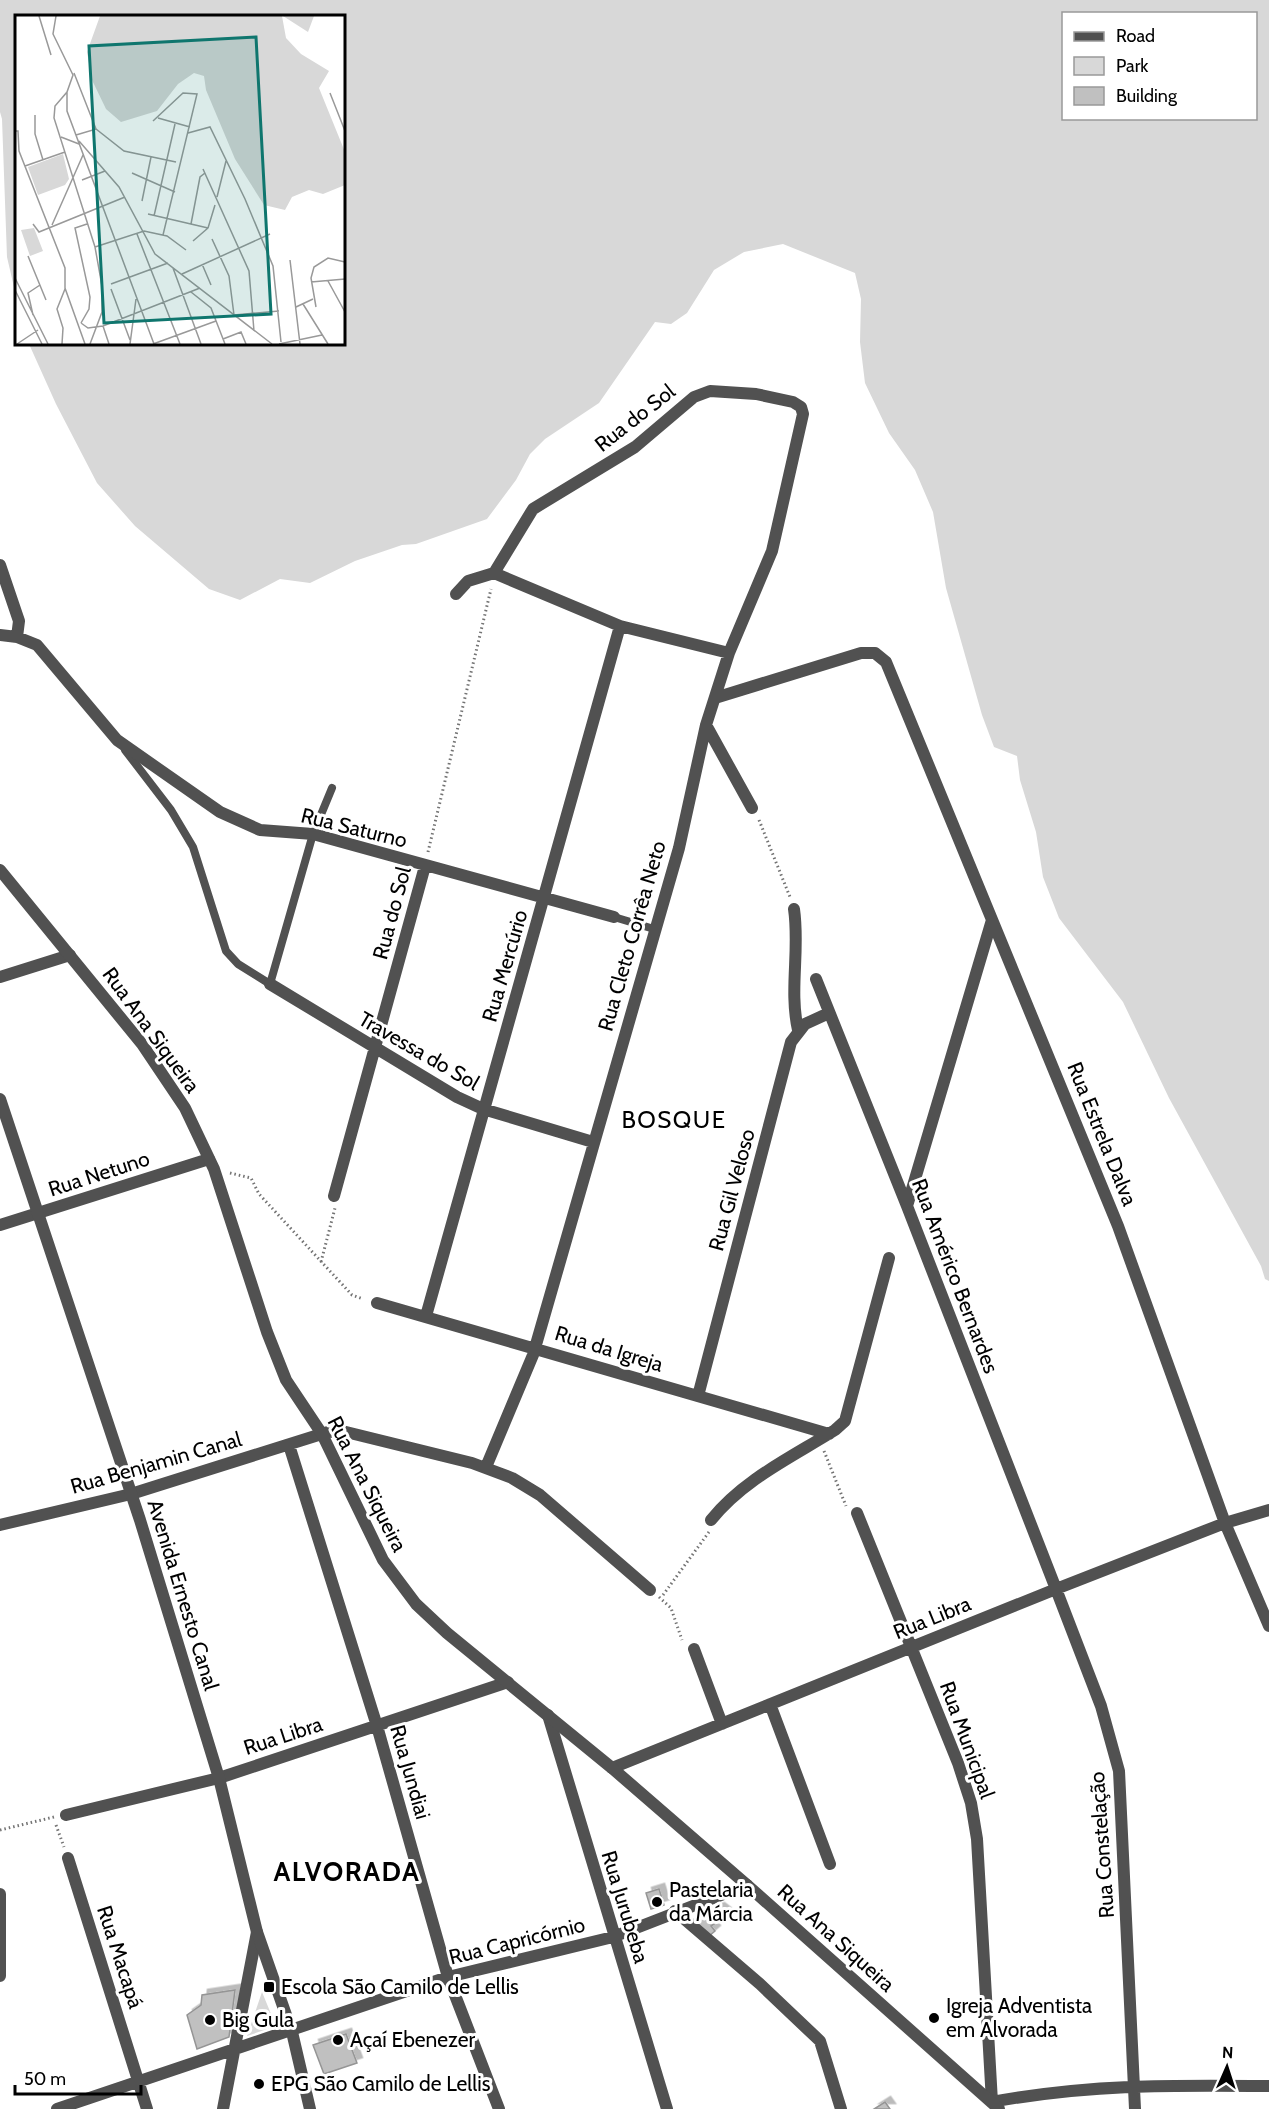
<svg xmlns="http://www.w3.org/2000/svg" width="1269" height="2109" viewBox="0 0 1269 2109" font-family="Cabin,sans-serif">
	<defs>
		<filter id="shadow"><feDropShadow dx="5.5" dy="-5.5" stdDeviation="0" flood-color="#0004"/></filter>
	</defs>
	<rect width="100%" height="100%" fill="#fff"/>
	<path fill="#d8d8d8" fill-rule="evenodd" d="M0,0H1269V1281L1265,1279L1261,1266L1169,1098L1123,1002L1059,918L1043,877L1036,832L1020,780L1017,756L994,747L982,715L946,588L933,512L915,470L889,433L865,383L860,342L861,299L855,273L783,244L744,252L714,270L687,313L671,324L655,322L599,403L545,439L530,454L516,480L487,519L416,544L402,545L355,561L310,583L280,579L240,600L209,589L135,526L97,483L56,404L29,344H344V16H16V296L7,257L2,119L0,112ZM1064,14H1256V118H1064Z
		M262,1992L276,2026L247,2036Z"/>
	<path fill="#c0c0c0" stroke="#959595" stroke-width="1.5" filter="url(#shadow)" d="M659,1889L664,1905L651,1909L646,1893Z
		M719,1908L728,1915L711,1926L715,1931L708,1937L692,1920Z
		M235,1990L229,2037L197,2049L187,2015L201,2005L202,1995Z
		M346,2034L357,2063L324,2074L313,2045Z
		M885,2102L890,2109H874Z"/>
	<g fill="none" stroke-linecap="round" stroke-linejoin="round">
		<path stroke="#737373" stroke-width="3" stroke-dasharray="1.5 3" stroke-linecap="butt" d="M759,820L790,897
			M428,852L491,589
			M230,1173L251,1178L259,1194L352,1295L363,1299
			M321,1262L335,1208
			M824,1451L846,1506
			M663,1595L709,1532
			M659,1597L671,1608L682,1640
			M56,1825L64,1847
			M0,1830L54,1817"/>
		<path stroke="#515151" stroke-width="8" d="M125,750L171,810L193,847L226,951L238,964L270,984L313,834L332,788
			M614,917L654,929"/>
		<path stroke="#515151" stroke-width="12" d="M0,565L19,621L17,637
			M494,573L620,626L729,653
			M456,594L468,581L494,573
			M0,635L17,637L37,645L117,740L220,812L260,830L313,834L614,917
			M715,698L861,653H875L886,662L1118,1226L1225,1523L1269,1626
			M706,725L752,808
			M794,909C800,950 789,990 798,1030
			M0,977L70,955
			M816,979L907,1206L1056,1589L1101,1706L1119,1771L1135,2109
			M270,984L457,1097L483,1109L593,1142
			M334,1196L425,866
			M907,1206L992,920
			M0,1225L209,1159
			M377,1303L829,1434
			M426,1316L620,626
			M698,1396L791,1042L805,1024L829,1013
			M289,1445L377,1726L448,1977L499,2109
			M486,1467L533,1355L679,848L706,725L729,653L772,551L803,414L801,407L793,402L756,394L710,391L694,397L635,447L533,509L494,573
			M857,1513L958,1763L971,1803L977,1839L992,2102C1088,2084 1172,2085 1269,2086
			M711,1520C744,1479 792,1457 835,1430L845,1421L889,1258
			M0,1525L131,1494L328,1432L342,1431L472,1463L512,1478L540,1495L650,1590
			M694,1649L722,1724
			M770,1704L830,1864
			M548,1715L667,2109
			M612,1768L1056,1589L1225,1523L1269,1510
			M66,1815L219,1778L508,1682
			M68,1858L147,2109
			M0,1894V1976
			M675,1911L760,1984L820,2041L841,2109
			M57,2109L448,1977L613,1937L747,1885
			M223,2109L257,1932"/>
		<path stroke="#515151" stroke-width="12" d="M0,870L142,1044L185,1108L214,1169L267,1332L286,1380L322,1434L383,1560L416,1604L447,1633L612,1768L747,1885L999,2109
			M0,1099L140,1520L219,1778L257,1932L292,2032L310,2109"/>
	</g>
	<g fill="#000" stroke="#fff" stroke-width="2">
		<circle cx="657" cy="1902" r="6"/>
		<rect x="263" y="1981" width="12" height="12" rx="3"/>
		<circle cx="934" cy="2018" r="6"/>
		<circle cx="210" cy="2020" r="6"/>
		<circle cx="338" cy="2040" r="6"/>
		<circle cx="259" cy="2084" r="6"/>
	</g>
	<g text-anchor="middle" stroke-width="6" stroke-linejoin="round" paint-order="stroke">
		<g font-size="21" fill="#000" stroke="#fff">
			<text transform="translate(635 418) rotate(-38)" y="7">Rua do Sol</text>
			<text transform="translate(354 828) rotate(14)" y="7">Rua Saturno</text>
			<text transform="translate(392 913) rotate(-75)" y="7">Rua do Sol</text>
			<text transform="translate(632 936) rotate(-74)" y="7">Rua Cleto Corrêa Neto</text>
			<text transform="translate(505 966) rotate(-74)" y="7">Rua Mercúrio</text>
			<text transform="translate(151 1030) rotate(54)" y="7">Rua Ana Siqueira</text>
			<text transform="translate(419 1051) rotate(30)" y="7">Travessa do Sol</text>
			<text transform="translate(1102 1134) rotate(68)" y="7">Rua Estrela Dalva</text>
			<text transform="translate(99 1174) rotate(-18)" y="7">Rua Netuno</text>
			<text transform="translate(732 1190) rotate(-75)" y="7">Rua Gil Veloso</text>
			<text transform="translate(955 1276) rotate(69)" y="7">Rua Américo Bernardes</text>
			<text transform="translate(609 1349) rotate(17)" y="7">Rua da Igreja</text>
			<text transform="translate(156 1463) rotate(-16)" y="7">Rua Benjamin Canal</text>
			<text transform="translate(367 1484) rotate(63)" y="7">Rua Ana Siqueira</text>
			<text transform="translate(183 1595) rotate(73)" y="7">Avenida Ernesto Canal</text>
			<text transform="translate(932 1618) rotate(-22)" y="7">Rua Libra</text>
			<text transform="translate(283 1736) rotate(-18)" y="7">Rua Libra</text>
			<text transform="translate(967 1740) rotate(70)" y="7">Rua Municipal</text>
			<text transform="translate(410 1772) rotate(74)" y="7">Rua Jundiai</text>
			<text transform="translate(1102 1845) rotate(-94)" y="7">Rua Constelação</text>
			<text transform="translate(625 1907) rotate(73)" y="7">Rua Jurubeba</text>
			<text transform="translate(836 1938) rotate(42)" y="7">Rua Ana Siqueira</text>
			<text transform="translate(517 1941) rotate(-14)" y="7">Rua Capricórnio</text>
			<text transform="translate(120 1957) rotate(72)" y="7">Rua Macapá</text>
		</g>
		<g font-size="21" fill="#000" stroke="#fff" text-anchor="start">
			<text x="669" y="1897">Pastelaria<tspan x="669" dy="24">da Márcia</tspan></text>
			<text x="281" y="1994">Escola São Camilo de Lellis</text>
			<text x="946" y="2013">Igreja Adventista<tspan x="946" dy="24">em Alvorada</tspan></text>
			<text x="222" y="2027">Big Gula</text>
			<text x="350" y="2047">Açaí Ebenezer</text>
			<text x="271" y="2091">EPG São Camilo de Lellis</text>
		</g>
		<g font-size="24" letter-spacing="1.5" fill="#000" stroke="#fff">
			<text x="674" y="1128">BOSQUE</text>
		</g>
		<g font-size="27" font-weight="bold" letter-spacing="1.5" fill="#000" stroke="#fff">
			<text x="347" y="1881">ALVORADA</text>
		</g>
	</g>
	<g transform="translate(15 15)">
		<rect width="330" height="330" fill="#fff"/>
		<path d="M85,1H267L271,23L286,39L314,56L304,73L330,137V170L308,179L294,175L277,182L270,195L249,190L220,144L191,75L189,61L179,58L163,69L142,96L106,107L91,94L77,65L72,37ZM268,1H299L293,17ZM48,139L54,164L50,170L23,180L13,152ZM19,213L28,236L15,241L6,215Z" fill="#d8d8d8"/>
		<path fill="none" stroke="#999" stroke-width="1.5" d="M24,1L36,40M41,1L38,19L58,60L52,77L40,91L39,103L80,232L87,271V297L75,329M59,58L81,114M52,77V96L139,329M315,78L330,116M20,100V119L28,145M143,103L175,112M138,106L168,78L182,79L148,220M0,116H3L4,136L50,253V273L70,329M173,118L195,112L230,184L258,251L266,327M61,120L81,114L109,136L161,147M46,122L64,129M64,126L104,172L140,239L257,329M10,151L50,137M188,154L234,256L239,316M117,158L160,177M67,165L90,156M202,182L211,146M127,186L136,142M133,199L193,213M139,201L160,109M18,209L24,217L110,182M176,209L185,162L190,158M37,210L68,140M193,213L200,190M122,219L165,329M197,224L214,261L219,300L264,296M178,226L193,213M80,232L129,216L152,221L171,235M13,241L31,285M275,245L285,329M187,249L196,270M158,253L186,329M167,259L255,219M0,263L33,329M313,266L330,297M296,267L330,264M96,269L153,248M96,274L115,325M0,275L27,329M176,277L196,293L210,329M288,289L313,329M281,292L298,284M301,292L296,263L299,252L313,243L330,247M18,300L13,278L25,270M66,308L73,313L88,311L185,273M66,308L74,294L75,282L60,213L72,209M88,311L94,329M208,324L226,317L231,329M2,329L23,315M47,329L48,313L42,294L50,274M115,329L121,284M138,329L201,306M264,329L307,320"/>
		<path fill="#0f766e" fill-opacity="0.15" stroke="#0f766e" stroke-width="3" d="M241,22L256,299L89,308L74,31Z"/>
		<rect width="330" height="330" fill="none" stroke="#000" stroke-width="3"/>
	</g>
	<rect x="1062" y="12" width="195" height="108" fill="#ffffff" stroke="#999999" stroke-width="1.5"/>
	<rect x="1074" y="32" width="30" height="9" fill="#515151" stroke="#999999" stroke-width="1.5"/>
	<text x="1116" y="42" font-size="18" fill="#000000">Road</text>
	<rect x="1074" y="57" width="30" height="18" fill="#d8d8d8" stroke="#999999" stroke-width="1.5"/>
	<text x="1116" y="72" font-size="18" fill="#000000">Park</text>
	<rect x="1074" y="87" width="30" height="18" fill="#c0c0c0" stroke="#999999" stroke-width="1.5"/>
	<text x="1116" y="102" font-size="18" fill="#000000">Building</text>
	<g transform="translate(1227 2067) rotate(3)" stroke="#ffffff" stroke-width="4.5" paint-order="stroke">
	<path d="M0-4.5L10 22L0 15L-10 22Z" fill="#000000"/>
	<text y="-9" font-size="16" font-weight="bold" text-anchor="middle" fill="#000000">N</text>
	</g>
	<path d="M15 2085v9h126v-9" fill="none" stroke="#000000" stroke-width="3"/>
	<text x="24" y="2085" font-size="18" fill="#000000" stroke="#ffffff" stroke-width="4.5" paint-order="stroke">50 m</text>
</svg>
